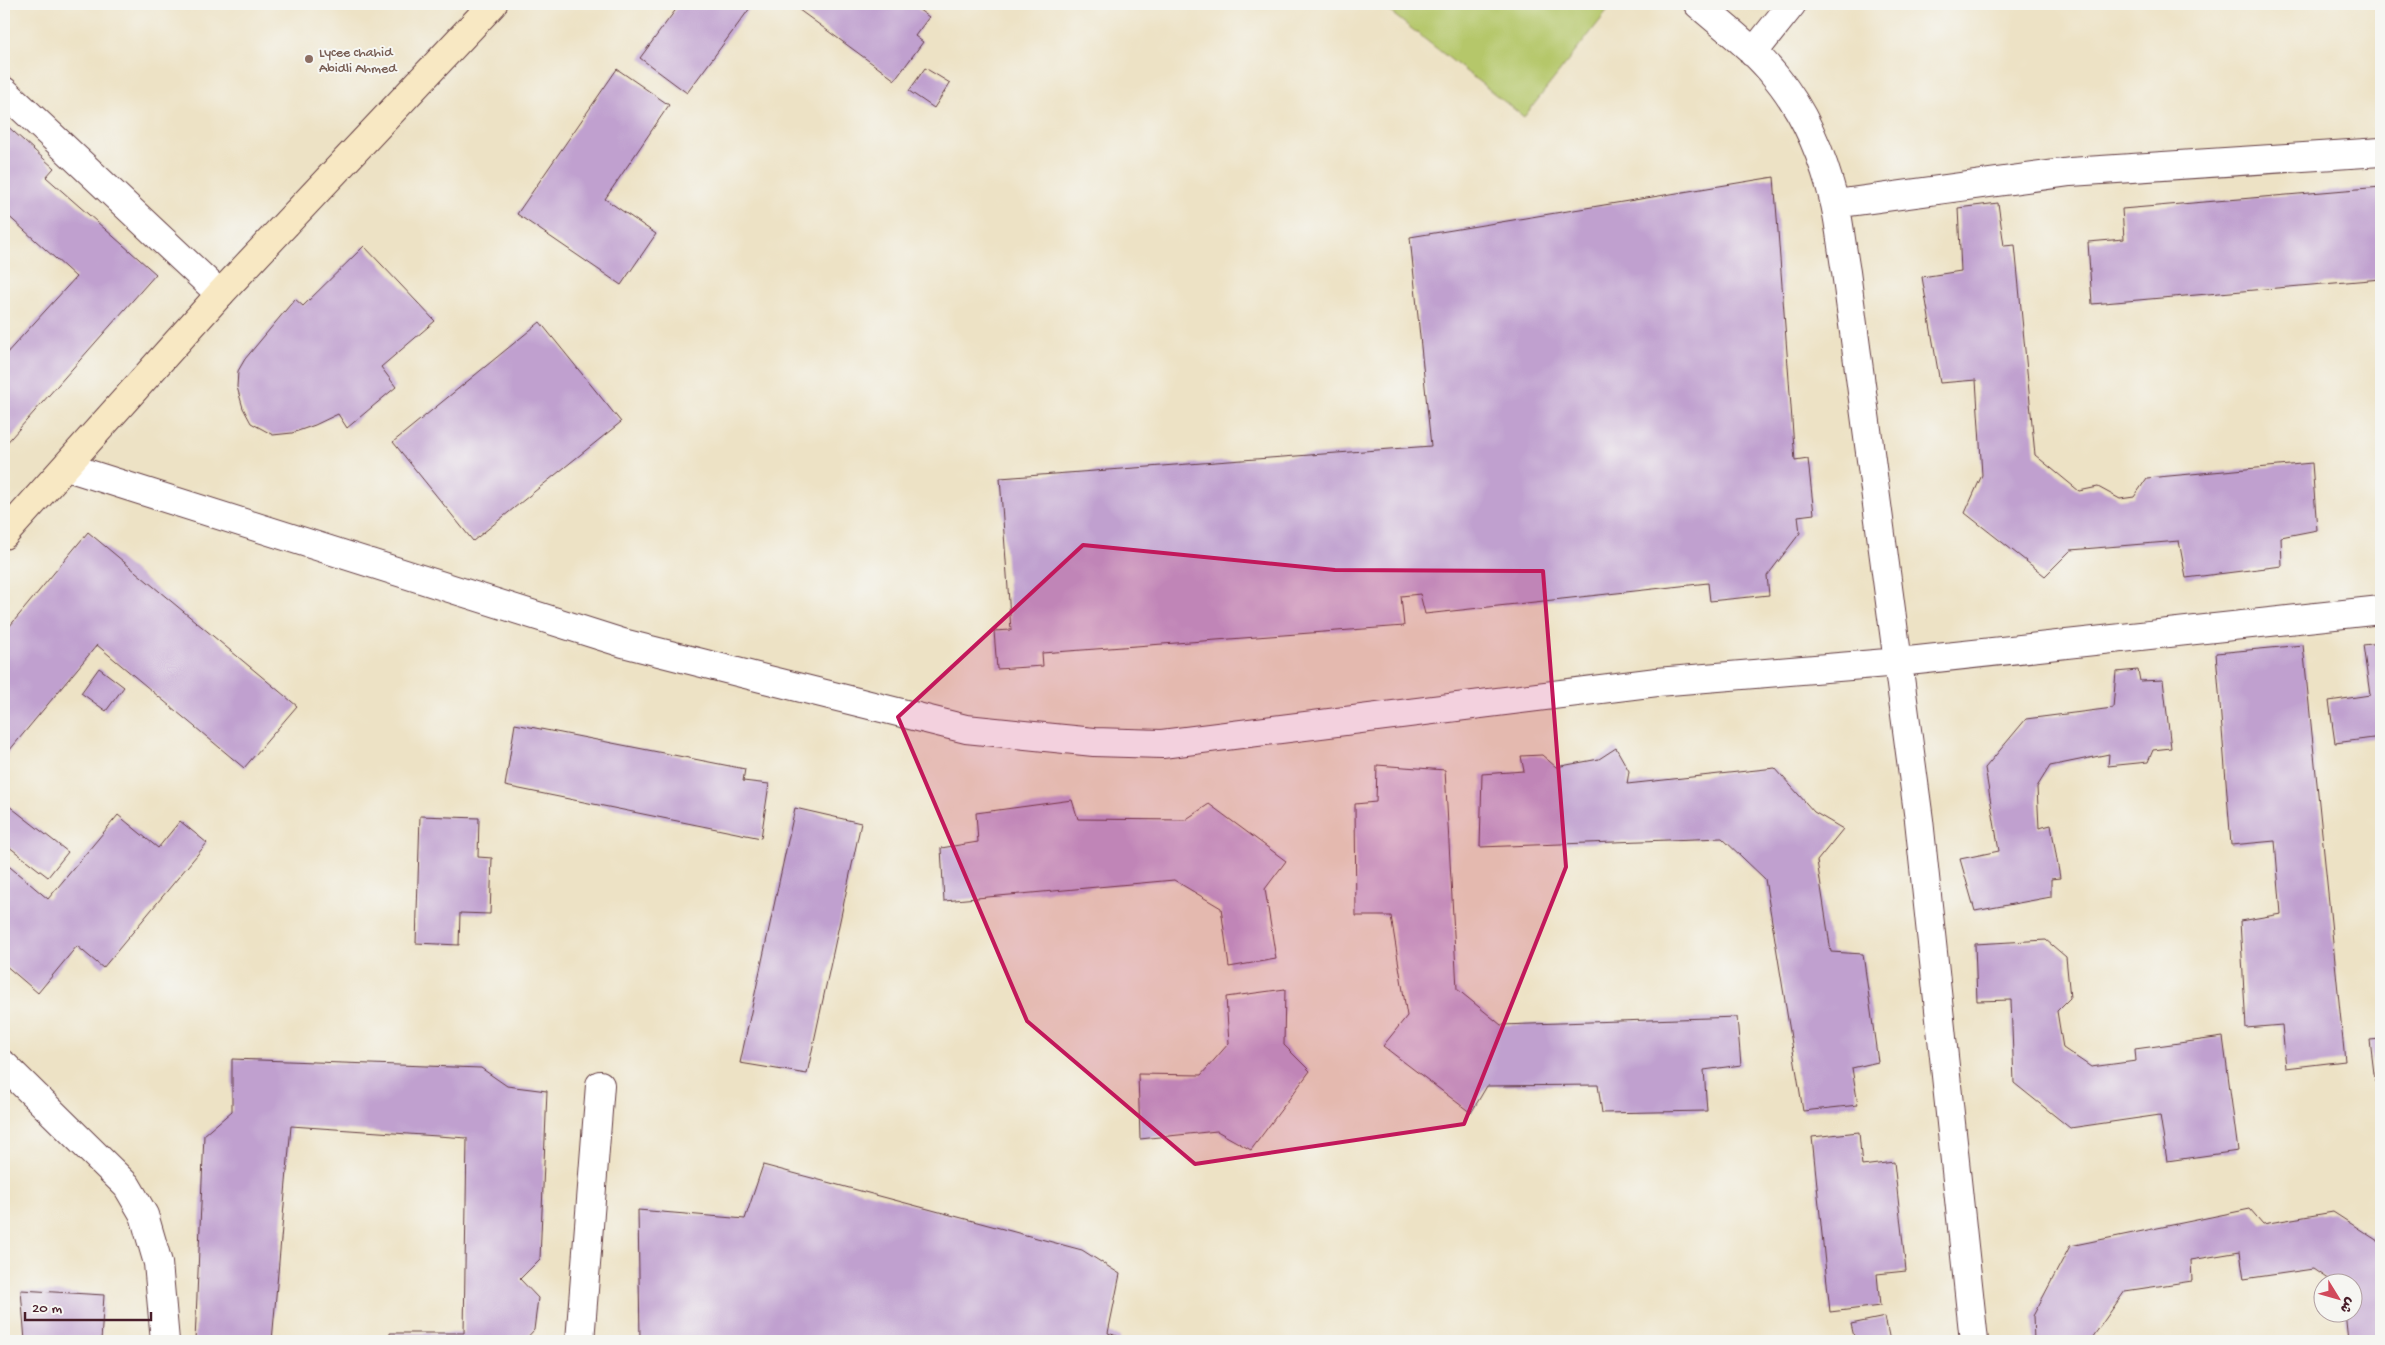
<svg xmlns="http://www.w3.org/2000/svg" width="2385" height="1345" viewBox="0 0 2385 1345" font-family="'Gochi Hand','Playpen Sans Arabic',sans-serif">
	<rect width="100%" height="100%" fill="#f6f6f2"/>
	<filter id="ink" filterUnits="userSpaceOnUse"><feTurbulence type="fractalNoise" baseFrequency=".02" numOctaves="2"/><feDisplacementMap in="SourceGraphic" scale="10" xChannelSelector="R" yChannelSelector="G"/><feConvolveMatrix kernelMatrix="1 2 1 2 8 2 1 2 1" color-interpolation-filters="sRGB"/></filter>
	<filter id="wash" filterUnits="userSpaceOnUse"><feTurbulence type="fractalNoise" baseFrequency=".0096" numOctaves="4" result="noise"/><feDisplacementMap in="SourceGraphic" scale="20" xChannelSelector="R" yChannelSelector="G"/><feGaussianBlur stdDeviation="1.12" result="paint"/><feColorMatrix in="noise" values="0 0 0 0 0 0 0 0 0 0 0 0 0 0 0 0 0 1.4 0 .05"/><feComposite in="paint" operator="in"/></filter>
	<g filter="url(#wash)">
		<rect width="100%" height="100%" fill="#ede2c5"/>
		<path fill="#b5c76a" stroke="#80734a" d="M1380,4H1613L1524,117Z"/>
		<g id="blocks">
			<path fill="#c0a0cf" d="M680,4H753L687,93L640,58Z
				M791,4H911L929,17L915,36L923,42L895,80Z
				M925,68L950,83L934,108L909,91Z
				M617,69L669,105L605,199L656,234L621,285L517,214Z
				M4,123L54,168L46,177L156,274L4,446V356L76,277L4,212Z
				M1774,177L1795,461L1808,459L1814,514L1798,516L1800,533L1767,576L1769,595L1710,601L1708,583L1425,614L1420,594L1401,596L1404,626L1042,653L1043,666L997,669L994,631L1011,630L1000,478L1431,446L1410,237Z
				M2381,187V279L2092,304L2088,242L2124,239L2122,209Z
				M1998,203L2004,246L2015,245L2035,455L2079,491L2098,487L2120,499L2134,497L2147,478L2312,463L2317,530L2281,537L2282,566L2186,578L2179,541L2071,550L2045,576L1965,513L1982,475L1976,380L1940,383L1922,277L1961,271L1958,208Z
				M364,246L435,321L381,367L396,387L347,428L338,414L315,425L292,433L273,435L251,423L243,408L237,387L238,371L245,359L295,299L303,306Z
				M540,322L621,422L473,541L393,442Z
				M88,532L297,706L244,768L97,645L4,757V633Z
				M2381,643V737L2335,743L2329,701L2370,695L2363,645Z
				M2303,645L2345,1061L2286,1068L2282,1025L2246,1028L2240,921L2281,914L2275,841L2231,845L2216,653Z
				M99,668L124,687L106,711L81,693Z
				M2138,670L2140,681L2163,680L2171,748L2153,750L2148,762L2108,766L2109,754L2050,766L2037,787L2039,828L2051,825L2060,878L2051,879V897L1975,911L1960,859L1999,851L1985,768L2026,719L2113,708L2116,672Z
				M515,724L745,769L743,781L769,784L761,838L505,786Z
				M1616,748L1629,771L1627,784L1775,768L1814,812L1843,829L1817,861L1831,952L1863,954L1878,1062L1852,1068L1858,1105L1803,1111L1765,879L1722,838L1480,847L1482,774L1524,771L1521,756L1542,755L1556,767L1599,759Z
				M1377,765L1445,770L1457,989L1501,1025L1737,1017L1741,1065L1704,1070L1707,1111L1602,1113L1598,1085L1487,1086L1471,1113L1383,1046L1407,1016L1391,916H1356L1355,804L1376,802Z
				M1072,800L1078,819L1185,820L1209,804L1286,861L1265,889L1276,959L1229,967L1221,908L1174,880L944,901L941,848L978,842L976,813Z
				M4,802L68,852L48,877L4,843Z
				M795,808L861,823L807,1074L740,1063Z
				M118,815L158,848L180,821L207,843L103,968L77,946L38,993L4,964V862L48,899Z
				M420,816L479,818L478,857L492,858L490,914L460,913L459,945L416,943Z
				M2046,940L2066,957L2070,998L2057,1011L2063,1048L2091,1067L2136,1061L2135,1049L2223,1037L2238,1151L2167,1161L2160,1115L2070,1128L2014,1083L2011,1000L1977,1001L1975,944Z
				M1285,989L1284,1045L1310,1071L1251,1150L1217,1131L1140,1139L1138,1074L1201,1075L1229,1043L1226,997Z
				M2381,1039V1082H2375L2370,1040Z
				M232,1059L481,1068L507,1086L547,1091L540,1259L520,1279L538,1298L534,1330L524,1341H390V1333H464L467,1138L291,1126L272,1341H195L204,1135L232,1111Z
				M1859,1132L1862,1166L1894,1162L1906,1271L1877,1274L1880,1306L1830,1312L1812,1137Z
				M763,1165L1082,1250L1120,1274L1108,1333L1120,1337V1341H640L638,1210L745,1219Z
				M2250,1209L2263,1224L2333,1212L2381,1243V1341H2348L2345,1312H2352V1282H2332L2313,1269L2244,1279L2240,1252L2191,1260L2192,1281L2125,1291L2090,1341H2034L2033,1316L2070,1246Z
				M21,1290L104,1295L101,1341H25Z
				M1885,1317L1890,1341H1855L1851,1324Z"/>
		</g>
	</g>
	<g filter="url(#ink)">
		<use href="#blocks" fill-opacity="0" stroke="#623c42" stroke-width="1"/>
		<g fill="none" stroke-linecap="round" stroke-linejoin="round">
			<g stroke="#623c42" stroke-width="30">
				<path id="street" d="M1698,4C1724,27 1754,49 1776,77C1805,112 1824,160 1835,204C1840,226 1842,250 1846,272L1919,820L1974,1341
					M1753,53L1792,4
					M4,91L220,294
					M1835,204L2070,172L2381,152
					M67,467L623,643L765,679L966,729L1094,742L1162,744L1657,682L1899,662L2381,610
					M4,1065L127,1186L144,1215L158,1263L165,1341
					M580,1341L600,1085"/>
			</g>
			<g stroke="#623c42" stroke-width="30">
				<path id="secondary" d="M4,535L220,294L493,4"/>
			</g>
			<use href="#street" stroke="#fff" stroke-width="28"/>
			<use href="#secondary" stroke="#f8e8c3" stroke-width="28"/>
		</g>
	</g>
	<path fill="#c2185b" fill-opacity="0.2" stroke="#c2185b" stroke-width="4" stroke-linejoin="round" d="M1083,545L1335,570L1543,571L1566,867L1464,1124L1195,1164L1027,1021L898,717Z"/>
	<circle fill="#8d6e63" stroke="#f6f6f2" stroke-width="2" cx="309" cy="59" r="5"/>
	<g text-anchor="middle" stroke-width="4" stroke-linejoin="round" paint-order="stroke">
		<g font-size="14" fill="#785e54" stroke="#f6f6f2" text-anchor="start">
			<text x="319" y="56">Lycee chahid<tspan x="319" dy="16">Abidli Ahmed</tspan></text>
		</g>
	</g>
	<rect width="2385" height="1345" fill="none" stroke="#f6f6f2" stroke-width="20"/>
	<g transform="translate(2338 1298) rotate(127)"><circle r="24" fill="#f6f6f2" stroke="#b1a0a2"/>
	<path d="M0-4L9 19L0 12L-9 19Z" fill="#d1495b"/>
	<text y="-8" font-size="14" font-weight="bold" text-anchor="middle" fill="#4a1f2b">ش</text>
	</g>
	<path d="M25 1312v8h126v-8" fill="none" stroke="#4a1f2b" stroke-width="2.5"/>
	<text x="32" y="1312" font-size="15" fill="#4a1f2b" stroke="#f6f6f2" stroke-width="4" paint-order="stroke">20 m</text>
</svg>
